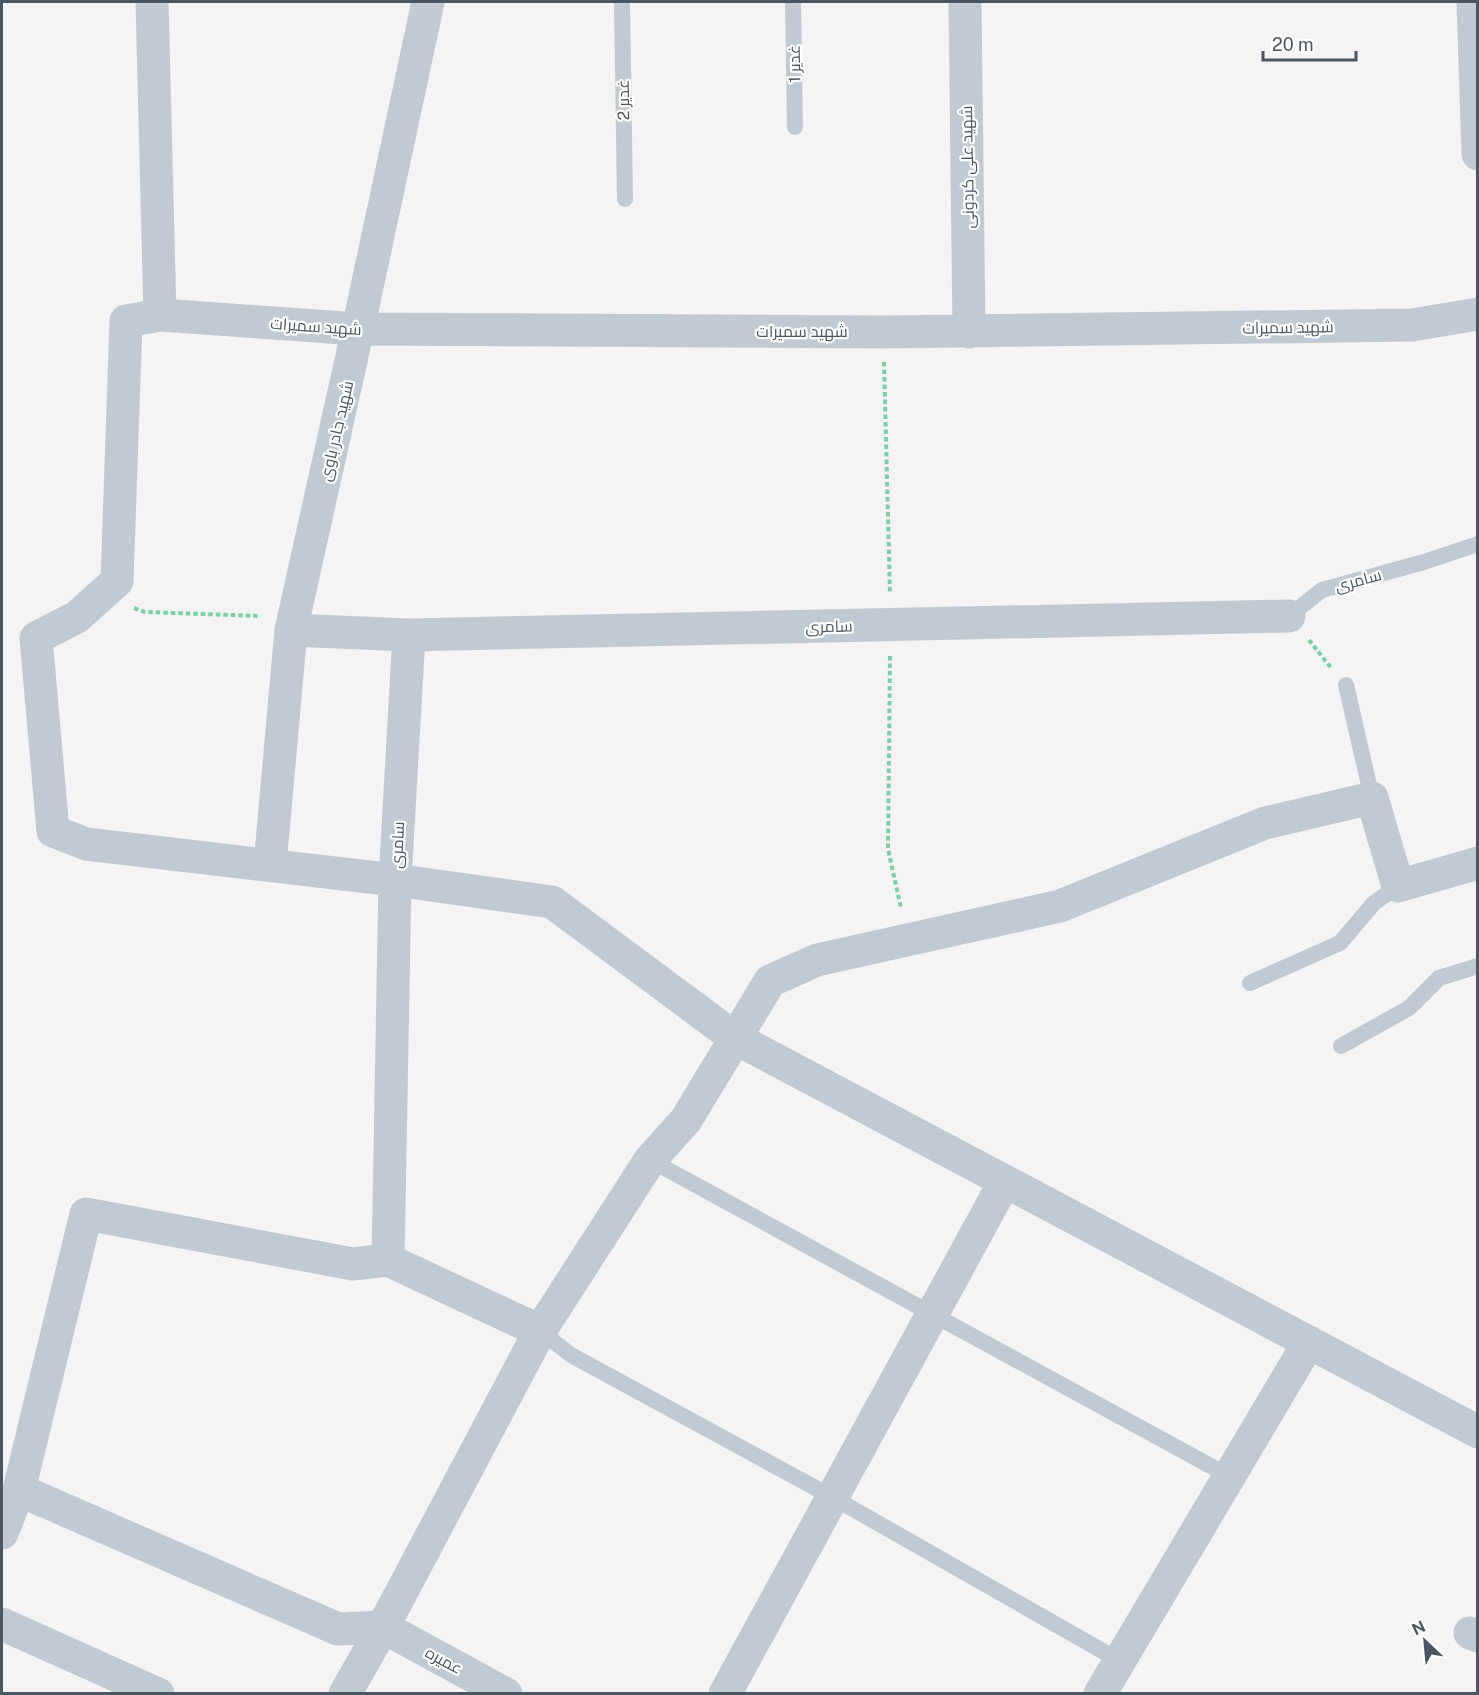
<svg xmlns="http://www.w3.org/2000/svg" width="1479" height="1695" viewBox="0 0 1479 1695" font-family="'Public Sans',Cairo,sans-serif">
	<rect width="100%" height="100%" fill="#f5f3f3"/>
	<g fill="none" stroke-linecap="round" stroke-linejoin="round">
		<path stroke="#7ad0a6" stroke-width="4" stroke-dasharray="4.5 3" stroke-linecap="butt" d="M884,362L890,594
			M134,608L145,612L261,616
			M1309,640L1332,669
			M890,656L888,849L901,908"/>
		<path stroke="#c1cad2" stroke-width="16" d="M622,2L625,199
			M793,2L795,127
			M1289,616L1322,590L1424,562L1478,544
			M1346,685L1372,798
			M1250,983L1340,943L1374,903L1398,886
			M1341,1046L1409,1008L1439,978L1478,966
			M650,1160L1229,1476
			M540,1331L571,1355L832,1497L1120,1661"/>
		<path stroke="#c1cad2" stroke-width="33" d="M152,2L160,315
			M965,2L969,332
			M1473,2L1478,154
			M291,630L409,635L1289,616
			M409,635L395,880L86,844L53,831L36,638L77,617L117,581L126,321L160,315L358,329L883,332L1412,325L1478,314
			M270,865L291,630L358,329L428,2
			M540,1331L650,1160L686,1120L770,981L817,960L1060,906L1265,823L1372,798L1398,886L1478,863
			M19,1490L338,1629L383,1627
			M2,1533L19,1490L86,1214L353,1264L388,1260
			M2,1624L158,1694
			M383,1627L506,1694
			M1470,1633L1478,1636
			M345,1694L383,1627L540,1331L388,1260L395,880L552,902L735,1038L1478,1432
			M725,1694L1005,1181
			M1100,1694L1309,1342"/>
	</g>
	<g text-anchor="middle" stroke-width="4.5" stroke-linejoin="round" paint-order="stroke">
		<g font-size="16" fill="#4a5661" stroke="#fff">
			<text transform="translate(794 64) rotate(-91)" y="6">غدیر 1</text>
			<text transform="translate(623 100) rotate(-91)" y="6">غدیر 2</text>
			<text transform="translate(967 167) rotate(-91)" y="6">شهید علی کردونی</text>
			<text transform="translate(316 326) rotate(4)" y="6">شهید سمیرات</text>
			<text transform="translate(1288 327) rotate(-1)" y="6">شهید سمیرات</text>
			<text x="802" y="337">شهید سمیرات</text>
			<text transform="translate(336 431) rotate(-77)" y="6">شهید جادر باوی</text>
			<text transform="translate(1358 580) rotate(-15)" y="6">سامری</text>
			<text transform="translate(829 626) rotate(-1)" y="6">سامری</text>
			<text transform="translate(397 845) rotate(-87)" y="6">سامری</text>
			<text transform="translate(444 1660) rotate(28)" y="6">عمیره</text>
		</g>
	</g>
	<rect width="1479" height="1695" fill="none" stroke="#4a5661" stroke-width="6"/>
	<g transform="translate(1425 1641) rotate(334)" stroke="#ffffff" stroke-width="4.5" paint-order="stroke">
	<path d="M0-4.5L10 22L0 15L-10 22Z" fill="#4a5661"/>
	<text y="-9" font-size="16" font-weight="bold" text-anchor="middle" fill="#4a5661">N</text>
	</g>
	<path d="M1263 51v9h93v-9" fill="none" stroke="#4a5661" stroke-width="3"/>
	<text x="1272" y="51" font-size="18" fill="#4a5661" stroke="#ffffff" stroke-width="4.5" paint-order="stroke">20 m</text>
</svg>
